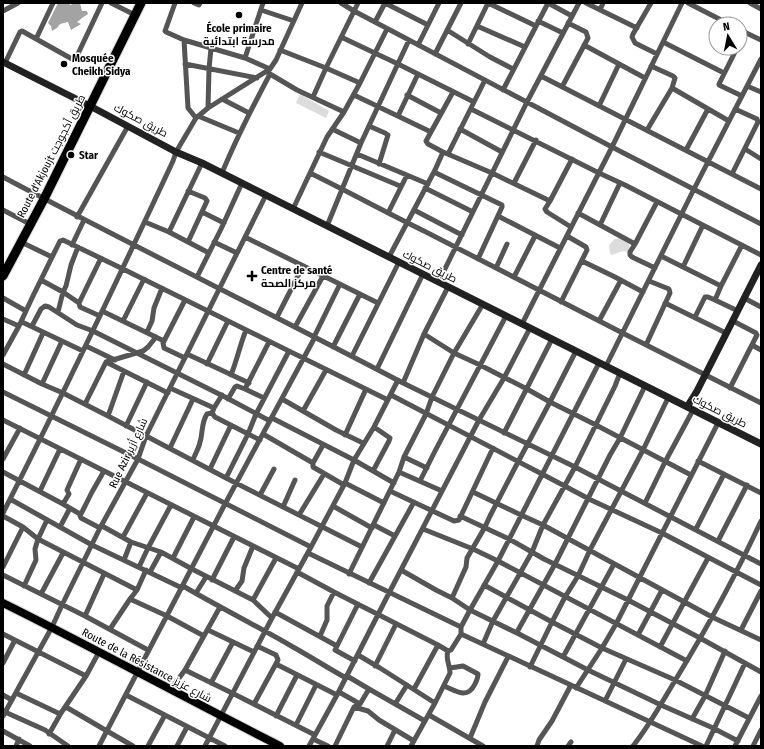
<svg xmlns="http://www.w3.org/2000/svg" width="764" height="749" viewBox="0 0 764 749" font-family="'Fira Sans Condensed',Cairo,sans-serif">
	<rect width="100%" height="100%" fill="#fff"/>
	<path fill="#dcdcdc" d="M300,94L329,111L326,118L296,103Z
		M620,238L629,244L630,249L629,252C622,250 618,253 612,255L610,253L609,245L615,239Z"/>
	<path fill="#a3a3a3" d="M58,3H69L70,5L75,3H80L82,11H87L88,14L82,18L77,22L81,24L71,30L68,22L60,24L57,28L52,31L51,26L48,23Z"/>
	<g fill="none" stroke-linecap="round" stroke-linejoin="round">
		<g stroke="#dbdbdb" stroke-width="10">
			<path id="primary" d="M3,603C96,649 187,699 280,746"/>
		</g>
		<g stroke="#dbdbdb" stroke-width="11">
			<path id="highway" d="M3,276L44,199L141,3"/>
		</g>
		<path stroke="#555" stroke-width="5" d="M111,3L135,15
			M175,3L165,31L166,32L184,40L188,108L196,118
			M194,3L199,5L200,3
			M341,3L354,11L612,147L761,224
			M385,3L428,25
			M488,3L536,26
			M548,3L572,16
			M586,3L637,28
			M651,3L633,34L632,37L635,43L657,54
			M688,3L729,24
			M750,3L761,9
			M261,10L294,21
			M600,10L603,3
			M3,11L18,3
			M538,21L563,33
			M375,22L385,3
			M477,26L525,47
			M447,30L490,57L513,69
			M740,30L761,40
			M341,37L398,64L474,102
			M36,39L53,3
			M184,40L245,58
			M663,42L724,73
			M740,42L745,32
			M468,44L488,3
			M418,45L439,3
			M584,45L645,78
			M737,48L719,84V85L742,96
			M280,50L326,68L358,3
			M435,54L461,3
			M5,63L19,34L20,32L22,31L72,59L76,58L102,3
			M185,64L257,78
			M270,69L276,60L302,3
			M270,74L297,90L344,112L327,137L293,209
			M541,76L761,189
			M747,86L761,92
			M562,87L588,38L586,32L568,23
			M672,88L729,121
			M503,90L548,3
			M354,95L431,132
			M407,95L441,113
			M313,97L326,68L360,83
			M222,99L249,113
			M599,106L619,64
			M208,108L209,69L211,48
			M471,109L599,173L625,185L761,255
			M344,112L360,83L387,29
			M198,116L239,133
			M398,116L418,74
			M369,126L385,133L388,135L379,164
			M332,129L361,143
			M460,129L502,152
			M647,130L672,88L675,78L673,76L651,66
			M745,149L761,159
			M686,150L708,109
			M319,152L400,186
			M443,152L428,144L426,141L453,92
			M357,154L428,184
			M448,154L485,80
			M434,172L502,205V207L478,259
			M222,173C236,139 253,106 270,74L267,72
			M310,173C349,192 387,213 426,232C537,289 649,347 761,403
			M732,174L758,122L757,119L735,109
			M3,177C135,247 270,313 403,383L424,334L448,287
			M514,183L536,140
			M425,188L473,212
			M3,210L30,224
			M414,210L462,235
			M202,212L224,223
			M388,213L407,175
			M578,213L635,244
			M498,216L560,248
			M77,217L128,126
			M145,222L169,232L202,163
			M600,225L620,183
			M327,226L361,143L409,40
			M571,227L547,212L545,209L550,201L572,159
			M169,232L209,253
			M245,237L378,303
			M21,242L52,257
			M188,242L207,201L205,198L188,191
			M214,242L237,253
			M72,245L84,220
			M661,256L721,286
			M389,257L435,170L443,152L492,173L550,201
			M582,261L615,277L643,292
			M683,267L703,225
			M496,268L507,244
			M655,268L632,257L630,255V252L635,244L657,202
			M197,277L221,229L242,183
			M514,277L535,236
			M41,280L63,292L79,303
			M439,281L527,102L579,3
			M3,298L26,311
			M744,298L761,307
			M561,302L587,250L586,247L567,236
			M665,303L726,333
			M102,311L164,341
			M738,311L715,300L721,286L742,245
			M58,312L63,292L66,286L71,265L78,247
			M100,316L80,307L79,303L101,258
			M277,317L303,266
			M695,317L705,297H708L715,300
			M3,319L19,326
			M123,321L144,279
			M599,321L621,280
			M22,322L83,351
			M522,324L612,147L682,3
			M32,326L41,309L45,306L49,307L77,325L93,331L225,397L270,421
			M295,327L323,276
			M147,332L152,321L154,308L162,288
			M424,334L454,353L480,365L527,389L550,402L596,425L691,475
			M314,337L340,284
			M646,345L670,293L669,289L649,281
			M752,345L761,350
			M86,346L115,360
			M333,347L360,294
			M187,354L249,383
			M3,355L19,326L32,298L60,241L63,240L123,269L388,400
			M352,356L399,262
			M185,358L164,348L163,343L185,300
			M106,362L168,393
			M3,364L42,384L63,393L108,416L226,478L362,547
			M207,364L228,321
			M606,366L694,189L761,59
			M377,369L423,274
			M24,375L43,333
			M231,375C237,360 240,345 246,330
			M403,383L575,467L761,564
			M42,384L62,341
			M170,388L214,408L212,413L215,417L260,440
			M730,388L757,335L756,333L733,321
			M3,392L138,459L311,547
			M391,395L542,474L591,500L662,533L761,585
			M264,398L245,389L269,342
			M228,399L235,387L237,386L245,389
			M282,399L336,430L363,443
			M85,404L106,362L143,351L148,347L156,337
			M214,408L222,395
			M303,411L326,370
			M108,416L124,371
			M272,418L354,460L394,483
			M3,420L299,569
			M126,426L147,382
			M504,433L552,339
			M263,434L313,463
			M345,435L366,389
			M323,445L313,463V467L344,485
			M170,448L193,399
			M404,457L427,468
			M3,459L20,428
			M193,460C195,454 199,448 200,442C203,433 201,423 207,414L212,413
			M698,461L761,493
			M210,469L231,425
			M373,471L389,441L390,438L374,427
			M3,472L63,504L80,514
			M399,472L442,491
			M226,478L248,434L256,414L289,351
			M420,481L434,453L506,316
			M345,483L384,503
			M40,491L60,449
			M390,491L454,521L459,520L493,448
			M473,492L521,515L543,525L712,617L761,640
			M260,495L274,469
			M10,499L92,545L182,588
			M645,503L665,462L693,410
			M63,504L69,494L67,490L81,459
			M333,506L372,528
			M283,507L295,480
			M3,513C62,397 118,279 173,161L176,152L196,118L208,108L270,69L245,58L263,3
			M299,515L324,474
			M3,516L23,527L38,539L137,590L130,599L167,616L204,636
			M460,516L509,539L544,559L628,600L700,638L761,672
			M374,525L395,536
			M102,526L131,542L161,552L192,569L253,600L272,618
			M60,527L70,508
			M100,528L81,518L80,516L92,492L104,471
			M423,529L473,549L498,561L687,661
			M696,529L724,474
			M123,537L147,493
			M718,541L747,485
			M308,553L461,627
			M173,558L194,517
			M124,560L131,542
			M3,567L23,527
			M139,567L148,548L171,505
			M401,570L436,590L452,598L470,610L519,634L588,670L661,705L713,728L738,741
			M150,572L161,552
			M297,572L334,592L438,645L448,651
			M349,574L399,472L404,457L426,414L432,397L454,353L483,304
			M3,575L85,616L148,650
			M212,580L234,537
			M369,583L414,502
			M484,585L552,622L565,597L578,576L590,550L643,450L668,398
			M24,586L36,560L35,549L38,539L47,520
			M183,586C219,607 257,626 293,647C311,657 328,668 346,678
			M137,590L146,570
			M235,591L242,581L244,568L253,546
			M196,593L206,577
			M41,594L63,553
			M452,598L466,567L467,558L485,527L490,516L518,462L550,402L576,351
			M253,600L276,558
			M275,612L337,646
			M85,616L104,574
			M110,629L130,599
			M208,630L254,652
			M741,630L761,591
			M517,632L555,564L610,455L620,438L645,386
			M3,634L86,676
			M461,634L702,746
			M638,635L662,590
			M320,636L327,620V606L334,592
			M483,644L493,621L532,552L543,525L575,467L615,386L620,373
			M660,647L708,558
			M358,655L380,668L435,703
			M563,657L614,564
			M355,661L335,650L358,604
			M3,663L15,640
			M276,664L337,695
			M375,666L396,624
			M530,667L552,622L602,648L675,680L749,718
			M185,670L232,693L315,735
			M211,683L233,642
			M444,686C456,691 467,700 475,684C477,680 478,678 478,674L463,666L450,668
			M576,688L602,648L616,624L718,423
			M171,689L185,670L220,607
			M369,689L425,721
			M414,689L438,645
			M339,692L360,704
			M16,693L58,713H61L86,676L99,652
			M3,695L12,700
			M126,695L225,746
			M605,701L626,659
			M254,704L278,660L276,655L257,646
			M395,704L407,685
			M66,707L107,731L133,746
			M354,707L368,711L379,720L414,741
			M5,712L45,730L68,746
			M429,715L483,746
			M3,716L52,627L62,605L100,528L138,459L146,436L266,195
			M276,716L297,675
			M692,719L705,696L725,651
			M296,725L316,685
			M3,731L30,746
			M49,734L61,713
			M470,738L485,702L508,657
			M313,739L328,746
			M16,746L19,739
			M99,746L225,504L315,337
			M148,746L165,715
			M177,746L187,727
			M205,746L272,618L311,547L345,483L354,460L374,427L398,380
			M309,746L337,695L389,593L479,420L504,378L530,328
			M335,746L354,707L360,704L369,689L347,676
			M387,746L395,730
			M411,746L435,703L450,673C450,664 445,659 448,651L451,650L461,634V627L470,610L498,561L599,363
			M537,746L539,740L552,721L571,685
			M568,746L571,742
			M633,746C650,725 662,702 676,679C707,628 736,575 761,521
			M706,746L745,663
			M735,746L761,696
			M753,746L761,730"/>
		<path stroke="#222" stroke-width="7" d="M3,62L90,106L176,152L202,163L761,444
			M687,407L697,391L761,265"/>
		<use href="#primary" stroke="#000" stroke-width="8"/>
		<use href="#highway" stroke="#000" stroke-width="9"/>
	</g>
	<g fill="#000" stroke="#fff" stroke-width="1.5">
		<circle cx="239" cy="15" r="4"/>
		<circle cx="64" cy="64" r="4"/>
		<circle cx="71" cy="155" r="4"/>
		<path d="M250 270h4v4h4v4h-4v4h-4v-4h-4v-4h4z"/>
	</g>
	<g text-anchor="middle" stroke-width="3" stroke-linejoin="round" paint-order="stroke">
		<g font-size="11" font-weight="bold" fill="#000" stroke="#fff" text-anchor="start">
			<text x="239" y="32" text-anchor="middle">École primaire<tspan x="239" dy="13">مدرسة ابتدائية</tspan></text>
			<text x="72" y="62">Mosquée<tspan x="72" dy="13">Cheikh Sidya</tspan></text>
			<text x="79" y="159">Star</text>
			<text x="261" y="274">Centre de santé<tspan x="261" dy="13">مركز الصحة</tspan></text>
		</g>
		<g font-size="11" fill="#000" stroke="#fff">
			<text transform="translate(141 120) rotate(28)" y="4">طريق صكوك</text>
			<text transform="translate(51 156) rotate(-63)" y="4">Route d'Akjoujt طريق أكجوجت</text>
			<text transform="translate(430 266) rotate(27)" y="4">طريق صكوك</text>
			<text transform="translate(720 411) rotate(27)" y="4">طريق صكوك</text>
			<text transform="translate(128 453) rotate(-65)" y="4">Rue Azir شارع أزير</text>
			<text transform="translate(147 665) rotate(28)" y="4">Route de la Résistance شارع عزيز</text>
		</g>
	</g>
	<rect width="764" height="749" fill="none" stroke="#000000" stroke-width="8"/>
	<g transform="translate(728 36) rotate(350)"><circle r="19" fill="#ffffff" stroke="#999999"/>
	<path d="M0-3L7 15L0 10L-7 15Z" fill="#000000"/>
	<text y="-6" font-size="11" font-weight="bold" text-anchor="middle" fill="#000000">N</text>
	</g>
</svg>
